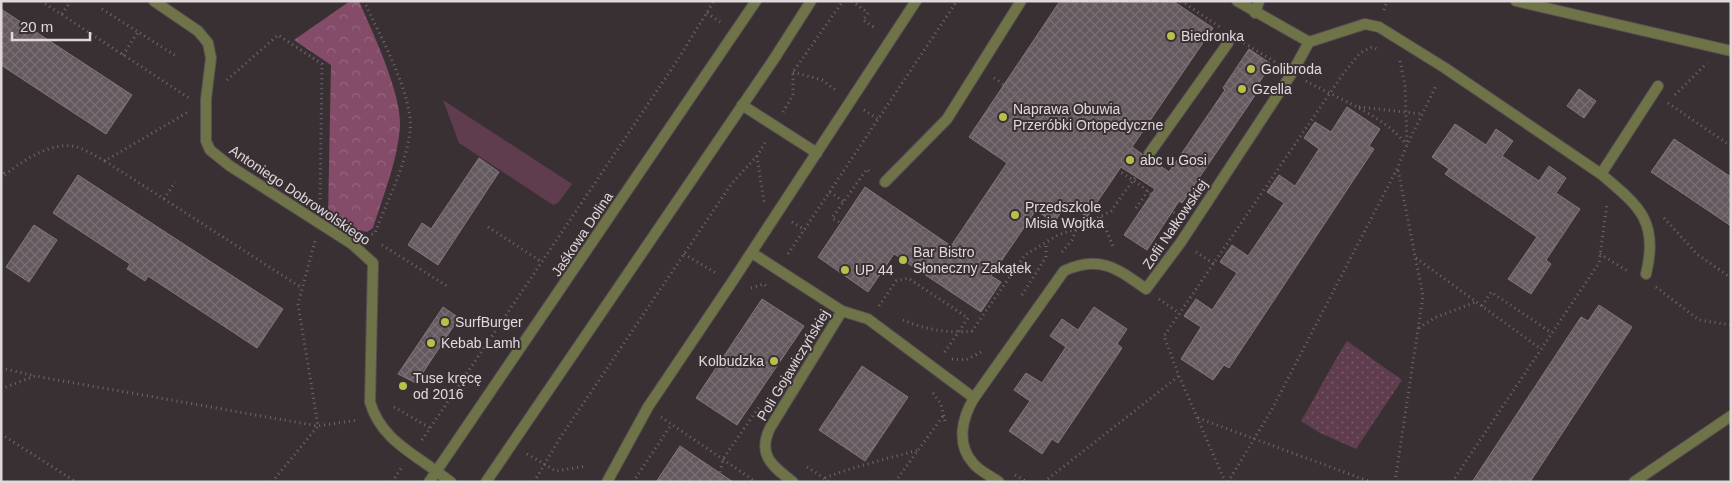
<svg xmlns="http://www.w3.org/2000/svg" width="1732" height="483" viewBox="0 0 1732 483" font-family="Helvetica,sans-serif">
	<defs>
		<pattern id="forest-crowns" width="20" height="18" patternUnits="userSpaceOnUse" patternTransform="scale(1.25)"><rect width="20" height="18" fill="#844c69"/><path d="M2 6a3 3 0 1 1 6 0M12 15a3 3 0 1 1 6 0" fill="none" stroke="#95657e"/></pattern>
		<pattern id="park-dots" width="8" height="8" patternUnits="userSpaceOnUse" patternTransform="scale(1.25)"><rect width="8" height="8" fill="#5f3d4e"/><path d="M2 2h.1M6 6h.1" fill="none" stroke="#765867" stroke-width="1.8" stroke-linecap="round"/></pattern>
		<pattern id="building-cross-hatch" width="8" height="8" patternUnits="userSpaceOnUse" patternTransform="scale(1.25)"><rect width="8" height="8" fill="#64595e"/><path d="M0 0l8 8M0 8l8-8" fill="none" stroke="#7a7074"/></pattern>
	</defs>
	<rect width="100%" height="100%" fill="#393034"/>
	<path fill="#5f3d4e" d="M443,100L572,184L558,203L553,205L459,143Z"/>
	<path fill="url(#forest-crowns)" d="M350,1H359C373,34 402,93 400,128C397,162 383,196 373,228L367,232L355,229L353,233L328,218L331,65L294,40Z"/>
	<path fill="url(#park-dots)" d="M1347,341L1402,380L1356,449L1320,433L1301,421C1317,394 1330,368 1347,341Z"/>
	<path fill="url(#building-cross-hatch)" stroke="#82777c" d="M1060,1H1173L1213,28L1132,147L1142,154L1145,160H1152L1169,172L1225,90L1223,88L1249,49L1271,64L1255,89L1258,91L1182,203L1179,201L1147,250L1124,235L1155,189L1121,167L1087,217L1067,203L1054,223L1036,210L991,276L1001,282L981,312L894,254L868,292L818,257L865,187L951,246L1007,163L969,137Z
		M1,9L132,95L106,134L1,65Z
		M1579,89L1596,101L1584,118L1567,106Z
		M1347,107L1380,129L1369,146L1374,149L1229,368L1224,365L1213,380L1181,359L1201,327L1184,316L1196,299L1212,310L1237,273L1220,262L1232,245L1248,256L1284,203L1267,192L1279,175L1295,186L1319,149L1304,138L1315,122L1331,132Z
		M1455,124L1486,145L1496,129L1513,141L1502,156L1539,181L1549,166L1566,178L1556,193L1580,209L1546,260L1551,264L1531,294L1508,279L1537,237L1445,174L1449,169L1432,157Z
		M1674,139L1731,177V226L1651,172Z
		M479,158L499,172L438,265L408,245L422,223L431,229Z
		M78,175L283,309L257,348L148,276L145,281L127,269L130,264L53,213Z
		M34,225L57,240L29,282L6,267Z
		M762,299L804,326L737,425L696,398Z
		M1599,305L1632,327L1530,482H1472L1581,317L1588,321Z
		M443,307L459,318L416,383L398,374Z
		M1094,307L1127,329L1117,344L1122,348L1058,443L1052,439L1042,454L1009,431L1030,401L1014,390L1026,373L1042,383L1066,347L1050,336L1062,319L1078,330Z
		M862,366L908,397L865,461L819,430Z
		M680,446L733,482H656Z"/>
	<g fill="none" stroke-linecap="round" stroke-linejoin="round">
		<g stroke="#574e52" stroke-width="12">
			<path id="service" d="M742,105L817,153
				M885,182L947,119L1021,1
				M1646,274C1659,221 1639,206 1601,174L1658,86
				M974,398C962,418 956,444 973,463C979,471 991,476 999,482
				M793,482C772,466 757,455 770,428L842,311"/>
		</g>
		<g stroke="#574e52" stroke-width="12">
			<path id="pedestrian" d="M1516,1L1731,51
				M1255,13L1259,1
				M1149,154L1228,43
				M1634,482L1731,416"/>
		</g>
		<g stroke="#574e52" stroke-width="12">
			<path id="minor" d="M154,1L198,31L208,43L211,58L206,99V141L210,150L230,166L352,244L373,263L370,402C380,437 409,451 436,471
				M1237,1L1309,42L1365,24L1379,27L1445,68L1601,174
				M752,253L842,311L868,319L974,398L1064,271C1099,254 1118,269 1146,289L1181,242L1292,73L1309,42
				M607,482L648,407L732,282L916,1"/>
		</g>
		<g stroke="#574e52" stroke-width="12">
			<path id="tertiary" d="M436,471L451,482
				M429,482L756,1
				M486,482L774,59L811,1"/>
		</g>
		<path stroke="#70686c" stroke-width="3" stroke-dasharray="1 4" stroke-linecap="butt" d="M41,1L189,98
			M364,1C379,34 414,96 410,131C406,166 387,201 375,233L368,236
			M852,1L868,13L863,20L875,28
			M1181,1L1220,27
			M102,9L176,56
			M1384,10L1387,1
			M707,13L720,22
			M62,14L71,1
			M1244,43L1277,63
			M123,55L138,32
			M1400,61L1405,85L1407,144
			M793,72L822,80L837,91
			M994,78L1073,132L1085,148L1140,185L1178,216
			M227,80L278,35L322,64L320,202
			M1306,81C1340,100 1382,114 1407,145
			M1675,95L1707,63
			M1668,103L1731,146
			M1359,107L1422,114
			M864,110L879,120
			M783,112L793,95V72L843,1
			M757,156L764,202
			M105,161L302,288
			M1,168L5,175
			M1,178C19,163 51,140 77,147C86,150 96,156 105,161L188,112
			M830,192L844,202
			M164,199L175,182
			M1136,208L1148,191
			M1101,217L1114,249
			M1664,218L1697,254L1731,278
			M792,222L805,230
			M839,222L832,218L867,169L870,172
			M488,227L542,262
			M382,245L447,286
			M1062,252L1072,240L1076,230
			M1196,252L1214,264
			M684,254L716,273
			M788,254L957,1
			M1600,254L1629,272
			M1416,258L1541,349
			M1656,287L1699,320L1731,325
			M751,288L764,284L766,286
			M1022,295L1046,257V243
			M1159,299L1179,313
			M879,306L896,281L908,278L968,318L944,353
			M1482,306L1491,292L1552,333
			M903,320C923,329 950,334 972,331L1025,255L1058,235L1076,229L1111,211L1142,168
			M1419,328L1434,318L1476,302
			M952,359L966,360L983,351
			M1,368L35,376
			M1,389L35,376L318,426L358,420
			M933,393L941,404L945,421
			M394,407L430,428
			M661,417L756,482
			M1198,418L1371,482
			M1,434L76,482
			M422,440L677,61L714,1
			M527,454L556,471L586,466
			M807,467L830,482
			M1015,475L1027,482
			M825,478C855,466 887,459 918,450
			M272,482L318,426L298,304L315,241
			M392,482L402,467
			M534,482L560,438L732,183L757,156L766,141
			M633,482L671,425
			M718,482L723,459L759,407
			M895,482L943,416
			M1044,482L1179,376
			M1226,482L1223,477L1179,376L1164,336L1343,74L1360,53L1372,47L1377,49
			M1228,482L1271,411L1397,169L1407,145L1437,84
			M1395,482L1423,296L1398,170
			M1452,482L1599,263L1607,203"/>
		<use href="#service" stroke="#6e7447" stroke-width="10"/>
		<use href="#pedestrian" stroke="#6e7447" stroke-width="10"/>
		<use href="#minor" stroke="#6e7447" stroke-width="10"/>
		<use href="#tertiary" stroke="#6e7447" stroke-width="10"/>
	</g>
	<g fill="#b6c149" stroke="#393034" stroke-width="2">
		<circle cx="1171" cy="36" r="5"/>
		<circle cx="1251" cy="69" r="5"/>
		<circle cx="1242" cy="89" r="5"/>
		<circle cx="1003" cy="117" r="5"/>
		<circle cx="1130" cy="160" r="5"/>
		<circle cx="1015" cy="215" r="5"/>
		<circle cx="903" cy="260" r="5"/>
		<circle cx="845" cy="270" r="5"/>
		<circle cx="445" cy="322" r="5"/>
		<circle cx="431" cy="343" r="5"/>
		<circle cx="774" cy="361" r="5"/>
		<circle cx="403" cy="386" r="5"/>
	</g>
	<g text-anchor="middle" stroke-width="4" stroke-linejoin="round" paint-order="stroke">
		<g font-size="14" fill="#e0d9dc" stroke="#393034" text-anchor="start">
			<text x="1181" y="41">Biedronka</text>
			<text x="1261" y="74">Golibroda</text>
			<text x="1252" y="94">Gzella</text>
			<text x="1013" y="114">Naprawa Obuwia<tspan x="1013" dy="16">Przeróbki Ortopedyczne</tspan></text>
			<text x="1140" y="165">abc u Gosi</text>
			<text x="1025" y="212">Przedszkole<tspan x="1025" dy="16">Misia Wojtka</tspan></text>
			<text x="913" y="257">Bar Bistro<tspan x="913" dy="16">Słoneczny Zakątek</tspan></text>
			<text x="855" y="275">UP 44</text>
			<text x="455" y="327">SurfBurger</text>
			<text x="441" y="348">Kebab Lamh</text>
			<text x="764" y="366" text-anchor="end">Kolbudzka</text>
			<text x="413" y="383">Tuse kręcę<tspan x="413" dy="16">od 2016</tspan></text>
		</g>
		<g font-size="14" fill="#e0d9dc" stroke="#393034">
			<text transform="translate(300 195) rotate(34)" y="5">Antoniego Dobrowolskiego</text>
			<text transform="translate(1175 224) rotate(-56)" y="5">Zofii Nałkowskiej</text>
			<text transform="translate(582 234) rotate(-56)" y="5">Jaśkowa Dolina</text>
			<text transform="translate(793 365) rotate(-59)" y="5">Poli Gojawiczyńskiej</text>
		</g>
	</g>
	<rect width="1732" height="483" fill="none" stroke="#e0d9dc" stroke-width="5"/>
	<path d="M12 32v8h78v-8" fill="none" stroke="#e0d9dc" stroke-width="2.5"/>
	<text x="20" y="32" font-size="15" fill="#e0d9dc" stroke="#393034" stroke-width="4" paint-order="stroke">20 m</text>
</svg>
